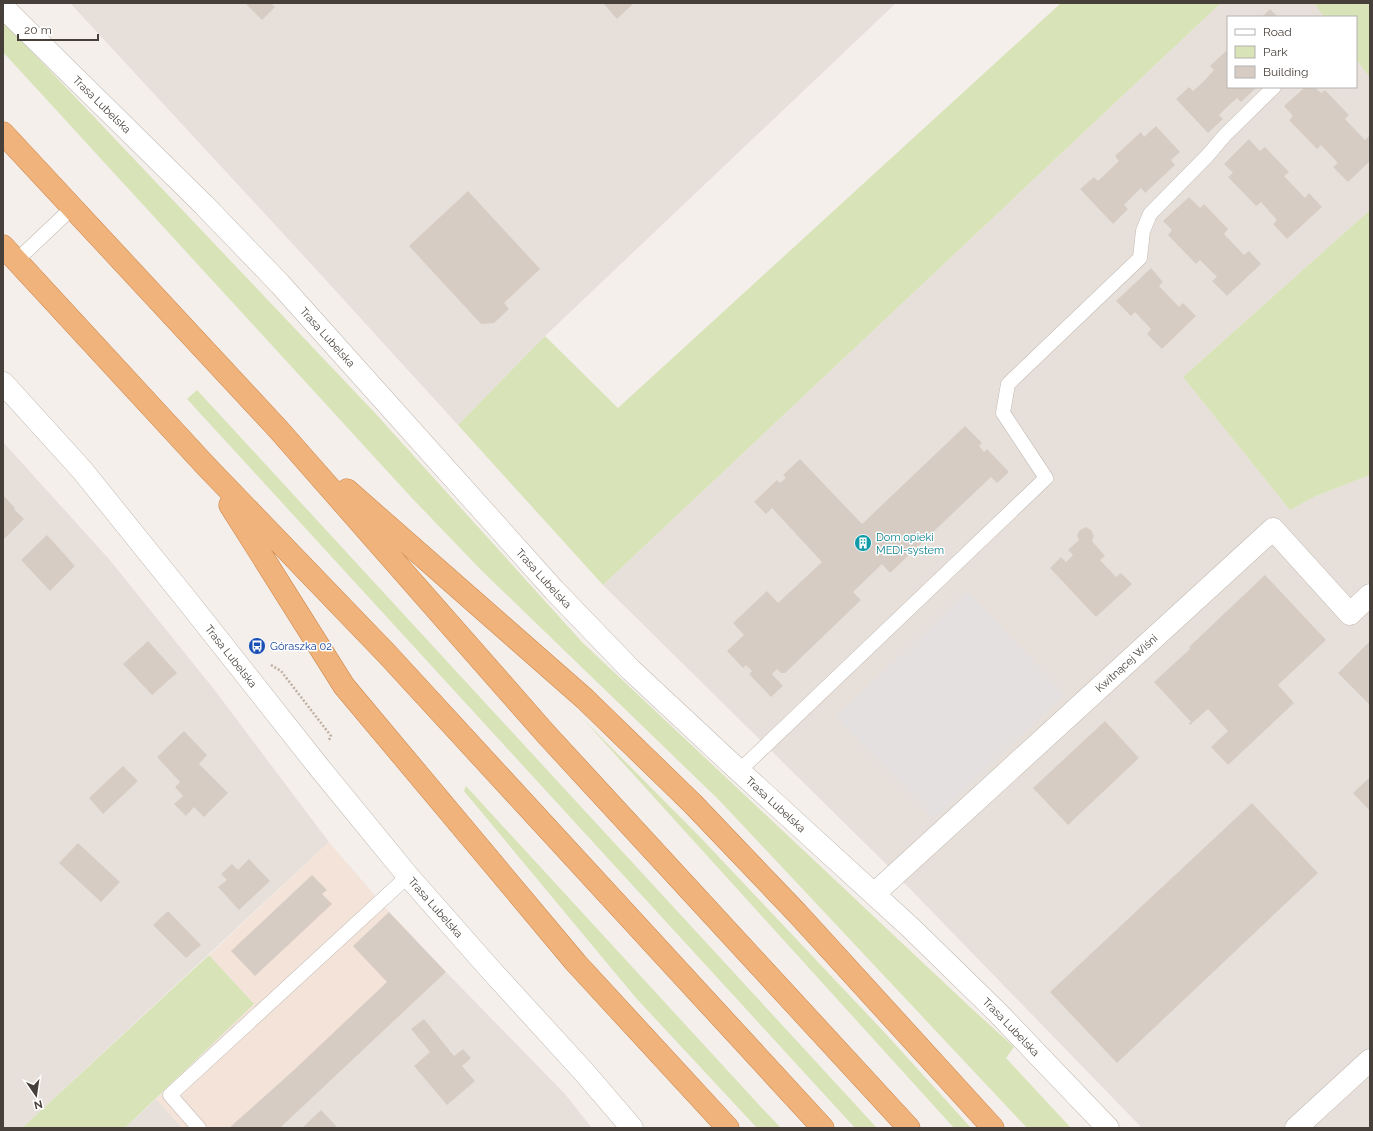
<svg xmlns="http://www.w3.org/2000/svg" width="1373" height="1131" viewBox="0 0 1373 1131" font-family="Raleway,sans-serif">
	<rect width="100%" height="100%" fill="#f4efeb"/>
	<path fill="#e7e0da" d="M70,3H896L545,336L458,425L291,242Z
		M1221,3H1314L1324,17H1228V87H1356V59L1370,78V210L1183,377L1290,510L1316,496L1370,475V1128H1142L882,860L603,585Z
		M3,442L109,559L213,688L329,842L22,1128H3Z
		M446,972L565,1094L592,1128H280Z
		M156,1099L182,1128H125Z"/>
	<path fill="#f3e3d9" d="M329,842L389,912L446,972L280,1128H182L156,1099L254,1004L209,955Z"/>
	<path fill="#d8e3b8" d="M1061,3H1221L603,585L458,425L545,336L618,408Z
		M1314,3H1370V78L1356,59V17H1324Z
		M3,21L375,413L582,642L970,1007L1014,1047L1006,1058L1071,1128H1027L719,800L481,570L410,496L3,52Z
		M1370,210V475L1316,496L1290,510L1183,377Z
		M197,390L877,1128H855L187,399Z
		M584,720L699,836L885,1033L971,1128H954Z
		M466,786L761,1107L781,1128H757L636,998L464,791Z
		M209,955L254,1004L125,1128H22Z"/>
	<path fill="#e3e0df" d="M967,591L1065,694L934,819L836,717Z"/>
	<path fill="#d7ccc4" d="M245,3H271L275,7L262,20Z
		M603,3H634L617,19Z
		M1270,9L1278,17H1262Z
		M1228,49V87H1257L1241,102L1237,98L1228,106L1219,115L1223,119L1208,133L1176,99L1189,87L1193,91L1204,81L1214,70L1210,66Z
		M1305,87H1315L1321,93L1325,90L1349,115L1345,119L1365,140L1370,135V161L1348,182L1333,167L1338,163L1321,145L1317,149L1289,120L1293,116L1284,106Z
		M1156,126L1180,152L1171,160L1175,165L1145,193L1141,188L1124,205L1128,209L1113,224L1080,189L1094,177L1098,181L1119,161L1115,156L1141,132L1144,137Z
		M1249,139L1260,151L1265,147L1289,172L1284,176L1305,198L1309,193L1322,207L1287,239L1273,224L1277,220L1261,202L1256,206L1228,177L1233,173L1224,164Z
		M468,191L540,269L504,303L509,309L494,323L481,324L409,246Z
		M1189,197L1200,208L1204,204L1228,229L1224,234L1244,255L1249,251L1261,264L1227,296L1212,281L1217,277L1200,260L1196,264L1168,235L1172,230L1163,221Z
		M1151,268L1163,282L1159,286L1179,307L1183,303L1196,316L1162,349L1147,334L1151,329L1135,312L1131,316L1116,301Z
		M965,426L982,443L979,446L984,452L987,449L1009,472L997,483L991,477L890,573L882,564L853,592L861,600L785,673H781L777,669L772,674L783,686L771,697L749,674L752,671L746,665L743,668L727,651L744,635L733,623L767,591L778,603L822,562L772,508L766,514L754,502L777,480L780,483L786,478L783,475L800,459L862,524Z
		M3,495L15,508L14,509L24,519L3,540Z
		M1086,527L1091,530L1094,536L1092,541L1105,556L1100,560L1116,577L1121,573L1132,584L1096,617L1050,568L1061,557L1066,562L1073,555L1068,550L1079,540L1077,535L1080,530Z
		M47,535L75,566L50,591L21,560Z
		M1265,575L1326,640L1278,685L1294,703L1228,765L1211,747L1228,731L1208,709L1190,725L1189,723L1191,722L1154,682L1190,649L1189,647Z
		M148,641L177,673L152,695L123,664Z
		M1370,641V705L1338,673Z
		M1105,721L1139,758L1068,825L1033,788Z
		M184,731L207,755L199,764L228,793L204,817L194,807L186,816L174,804L183,796L175,787L180,782L157,757Z
		M123,766L138,781L103,814L89,798Z
		M1370,777V811L1353,793Z
		M1252,803L1318,873L1117,1063L1050,992Z
		M78,843L120,882L101,902L59,863Z
		M249,859L270,881L239,910L218,887L227,880L221,874L232,864L238,870Z
		M312,875L327,890L322,894L332,904L255,976L231,951Z
		M168,911L201,945L186,958L153,925Z
		M389,912L446,972L280,1128H229L294,1070L387,982L353,946Z
		M424,1019L454,1056L463,1049L471,1058L462,1066L475,1081L447,1105L414,1066L430,1052L411,1029Z
		M321,1110L338,1128H302Z"/>
	<g fill="none" stroke-linecap="round" stroke-linejoin="round">
		<g stroke="#c1b8b1" stroke-width="15">
			<path id="service" d="M16,261L72,208
				M739,771L1046,478L1003,413L1008,384L1140,258L1143,231L1150,214L1208,155L1225,135L1274,87
				M199,1128L170,1095L408,876"/>
		</g>
		<g stroke="#c1b8b1" stroke-width="23">
			<g id="minor">
				<path id="s1" d="M874,894L1273,529L1350,614L1370,595"/>
				<path d="M1296,1128L1370,1060"/>
			</g>
		</g>
		<g stroke="#c1b8b1" stroke-width="23">
			<g id="tertiary">
				<path id="s2" d="M3,7L204,205L280,284L554,590L631,670L736,768L911,928L997,1012L1108,1128"/>
				<path id="s3" d="M3,383L82,470L186,599L318,766L408,876L489,968L584,1072L632,1128"/>
			</g>
		</g>
		<g stroke="#cd864b" stroke-width="23">
			<path id="motorway" d="M3,133L278,429L546,734L909,1128
				M3,246L205,465L387,654L823,1128
				M347,490L585,699L693,804L797,913L993,1128
				M230,505L344,686L576,963L728,1128"/>
		</g>
		<path stroke="#bfafa1" stroke-width="2.5" stroke-dasharray="2 2" stroke-linecap="butt" d="M271,665L281,671L331,736L329,740"/>
		<use href="#service" stroke="#fff" stroke-width="14"/>
		<use href="#minor" stroke="#fff" stroke-width="22"/>
		<use href="#tertiary" stroke="#fff" stroke-width="22"/>
		<use href="#motorway" stroke="#efb37b" stroke-width="22"/>
	</g>
	<defs>
		<g id="building-disc" transform="scale(0.9)"><circle r="9.5" fill="#0f9aa8" stroke="#fff"/><path d="M-4-6H4V6H1V3H-1V6H-4ZM-2.5-4.3h1.7v1.8h-1.7ZM.8-4.3h1.7v1.8H.8ZM-2.5-1h1.7V.8h-1.7ZM.8-1h1.7V.8H.8Z" fill="#fff"/></g>
		<g id="bus-disc" transform="scale(0.9)"><circle r="9.5" fill="#1a4fb4" stroke="#fff"/><path d="M-5-6H5V4H4V6H2V4H-2V6H-4V4H-5ZM-3.5-4V0h7V-4ZM-3.5 1.2v1.5H-2V1.2ZM2 1.2v1.5H3.5V1.2Z" fill="#fff"/></g>
	</defs>
	<g fill-rule="evenodd">
		<use href="#building-disc" x="863" y="543"/>
		<use href="#bus-disc" x="257" y="646"/>
	</g>
	<g text-anchor="middle" stroke-width="3" stroke-linejoin="round" paint-order="stroke">
		<g font-size="11" fill="#473f39" stroke="#fff">
			<text dy="4" stroke="none"><textPath href="#s2" startOffset="139">Trasa Lubelska</textPath></text>
			<text dy="4" stroke="none"><textPath href="#s2" startOffset="463">Trasa Lubelska</textPath></text>
			<text dy="4" stroke="none"><textPath href="#s2" startOffset="787">Trasa Lubelska</textPath></text>
			<text dy="4" stroke="none"><textPath href="#s3" startOffset="356">Trasa Lubelska</textPath></text>
			<text dy="4" stroke="none"><textPath href="#s1" startOffset="342">Kwitnącej Wiśni</textPath></text>
			<text dy="4" stroke="none"><textPath href="#s2" startOffset="1111">Trasa Lubelska</textPath></text>
			<text dy="4" stroke="none"><textPath href="#s3" startOffset="680">Trasa Lubelska</textPath></text>
			<text dy="4" stroke="none"><textPath href="#s2" startOffset="1435">Trasa Lubelska</textPath></text>
		</g>
		<g font-size="11" fill="#0d838f" stroke="#fff" text-anchor="start">
			<text x="876" y="541">Dom opieki<tspan x="876" dy="13">MEDI-system</tspan></text>
		</g>
		<g font-size="11" fill="#164399" stroke="#fff" text-anchor="start">
			<text x="270" y="650">Góraszka 02</text>
		</g>
	</g>
	<rect width="1373" height="1131" fill="none" stroke="#473f39" stroke-width="8"/>
	<rect x="1227" y="16" width="130" height="72" fill="#ffffff" stroke="#b5b2b0"/>
	<rect x="1235" y="29" width="20" height="6" fill="#ffffff" stroke="#b5b2b0"/>
	<text x="1263" y="36" font-size="12" fill="#473f39">Road</text>
	<rect x="1235" y="46" width="20" height="12" fill="#d8e3b8" stroke="#b5b2b0"/>
	<text x="1263" y="56" font-size="12" fill="#473f39">Park</text>
	<rect x="1235" y="66" width="20" height="12" fill="#d7ccc4" stroke="#b5b2b0"/>
	<text x="1263" y="76" font-size="12" fill="#473f39">Building</text>
	<g transform="translate(36 1095) rotate(167)" stroke="#ffffff" stroke-width="3" paint-order="stroke">
	<path d="M0-3L7 15L0 10L-7 15Z" fill="#473f39"/>
	<text y="-6" font-size="11" font-weight="bold" text-anchor="middle" fill="#473f39">N</text>
	</g>
	<path d="M18 34v6h80v-6" fill="none" stroke="#473f39" stroke-width="2"/>
	<text x="24" y="34" font-size="12" fill="#473f39" stroke="#ffffff" stroke-width="3" paint-order="stroke">20 m</text>
</svg>
